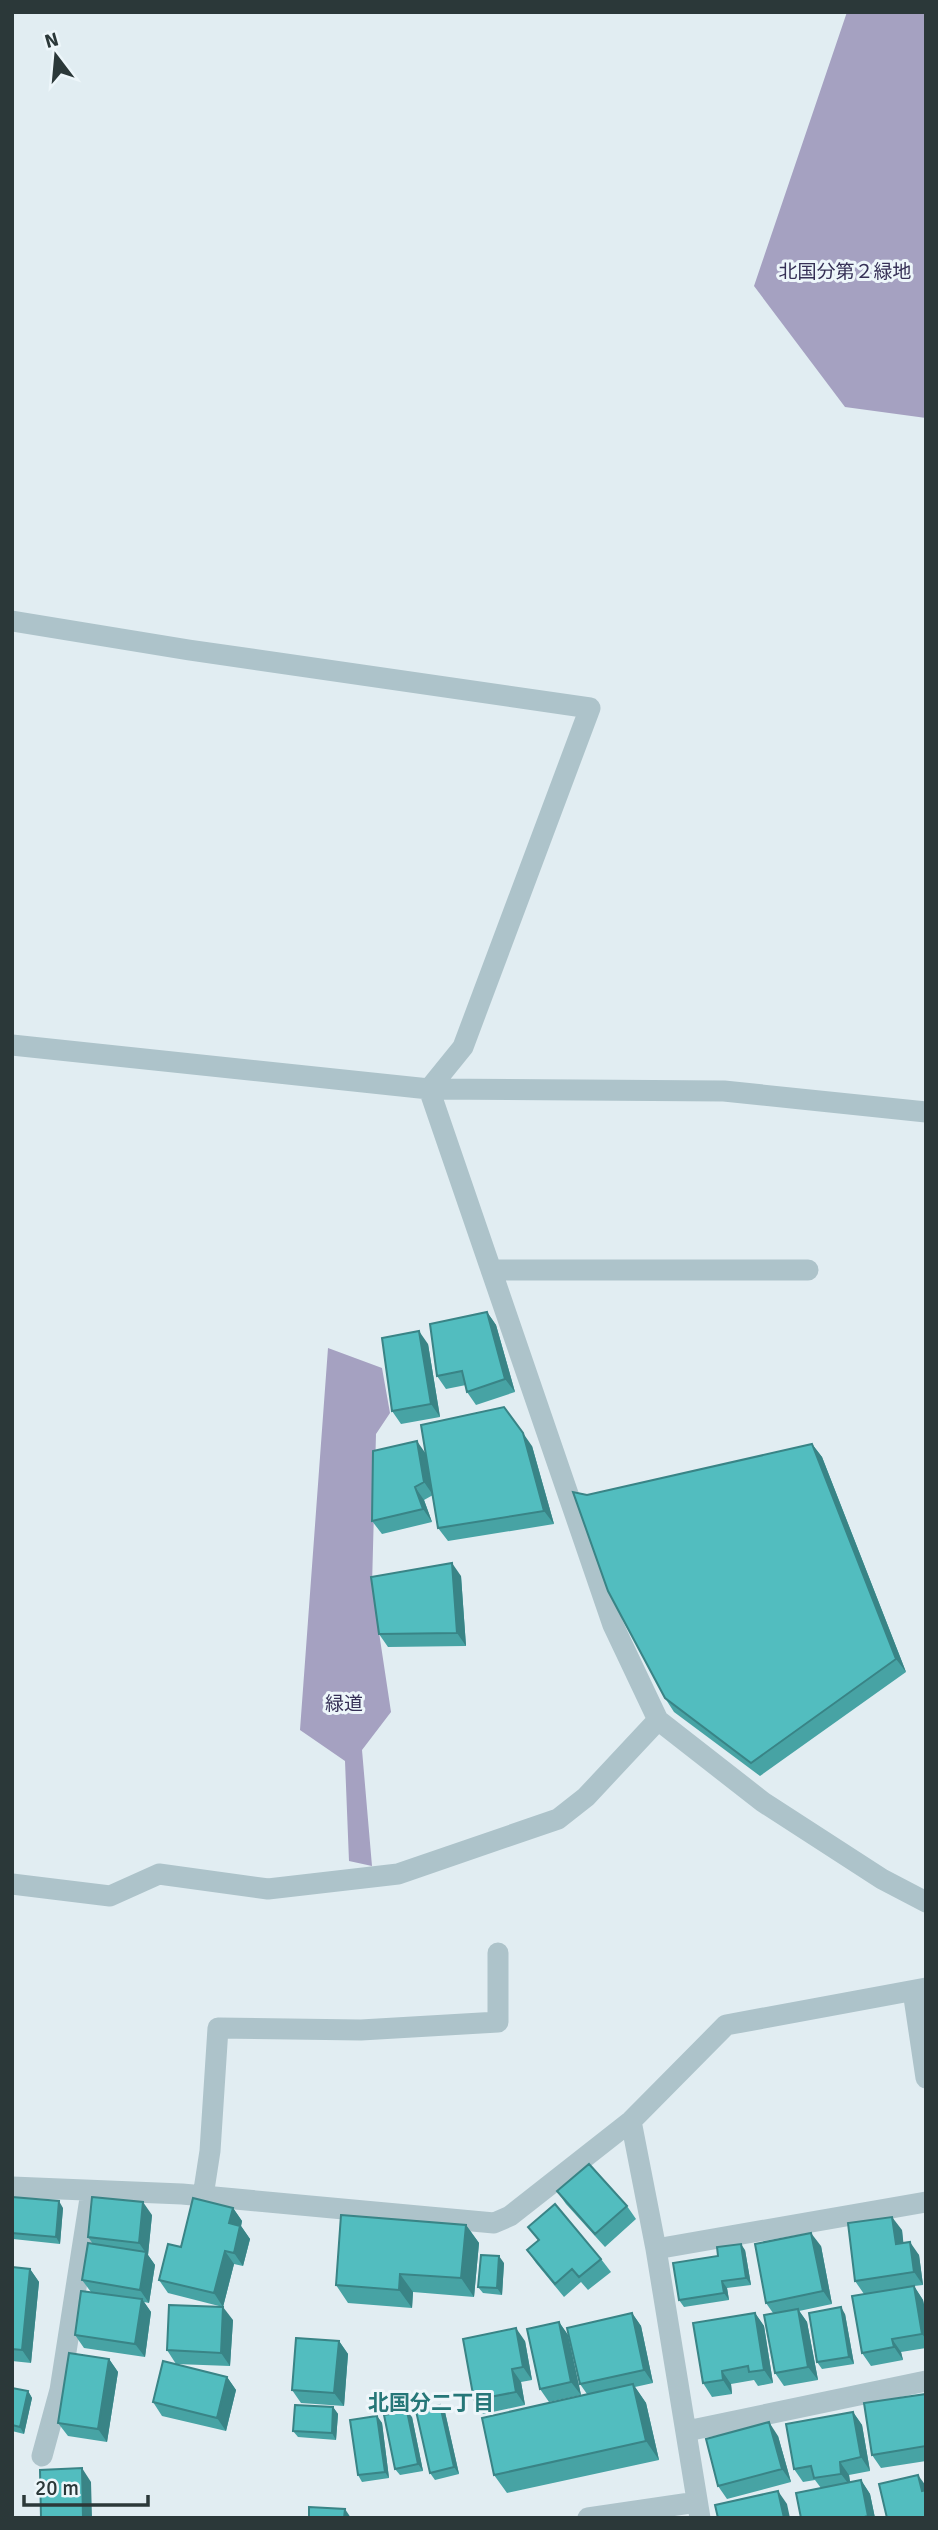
<svg xmlns="http://www.w3.org/2000/svg" width="938" height="2530" viewBox="0 0 938 2530" font-family="Signika,'Noto Sans JP',sans-serif">
	<rect width="100%" height="100%" fill="#e1edf2"/>
	<path fill="#a5a1c1" d="M847,12H926V418L845,407L754,286Z
		M328,1348L382,1368L390,1413L376,1434L372,1586L391,1712L362,1750L372,1866L349,1861L345,1761L300,1730Z"/>
	<g fill="none" stroke-linecap="round" stroke-linejoin="round">
		<path stroke="#adc3ca" stroke-width="21" d="M12,621L189,650L590,708L463,1047L429,1089
			M12,1045L429,1089L724,1091L926,1112
			M429,1089L613,1625L658,1720L763,1802L882,1879L926,1902
			M491,1270H808
			M12,1884L110,1896L159,1874L268,1889L398,1874L558,1819L586,1797L658,1720
			M913,1991L926,2078
			M631,2121L656,2249L700,2518
			M12,2187L182,2194L494,2223L510,2216L631,2121L726,2025L926,1988
			M203,2196L210,2151L218,2028L361,2030L498,2022V1953
			M656,2249L926,2202
			M687,2431L926,2381
			M42,2456L60,2390L91,2192
			M588,2518L697,2502"/>
	</g>
	<path fill="#47a3a4" d="M487,1312L496,1325L515,1392L476,1405L467,1392L466,1385L446,1389L437,1376Z
		M428,1344L440,1417L401,1424L392,1411Z
		M812,1444L822,1457L906,1672L760,1776L674,1712L665,1698L587,1495Z
		M532,1446L554,1524L448,1541L438,1528L433,1495L424,1500L432,1522L382,1534L372,1521L425,1453Z
		M461,1576L466,1646L388,1647L379,1634Z
		M557,2191L627,2206L636,2219L605,2247L566,2204Z
		M12,2197L63,2208L60,2244L13,2239Z
		M233,2208L242,2221L241,2226L250,2239L243,2266L234,2264L223,2307L168,2293L159,2280L181,2247Z
		M152,2215L148,2255L155,2265L149,2303L144,2302L151,2312L145,2357L84,2348L75,2335L91,2292L82,2280L93,2244L88,2237Z
		M466,2225L479,2243L474,2297L413,2292L412,2308L348,2303L336,2285Z
		M528,2227L601,2259L611,2272L588,2290L581,2282L564,2297L536,2263L527,2250L538,2240Z
		M902,2230L903,2243L919,2255L923,2285L914,2286L923,2300L926,2314V2348L901,2352L903,2360L871,2366L862,2353L908,2287L864,2294L855,2281Z
		M821,2246L832,2304L799,2311L807,2322L818,2380L784,2386L775,2373L773,2313L766,2303Z
		M745,2250L751,2285L727,2288L729,2300L684,2307L679,2300L718,2256Z
		M504,2263L502,2295L483,2293L478,2287Z
		M12,2267L30,2269L39,2282L31,2363L12,2361Z
		M632,2313L641,2326L653,2383L635,2387L646,2403L659,2460L507,2493L494,2475L587,2394L580,2384Z
		M755,2313L764,2326L773,2383L758,2386L754,2380L731,2384L732,2394L712,2397L703,2383Z
		M845,2314L854,2364L822,2369L817,2362Z
		M233,2320L230,2366L176,2364L167,2350Z
		M559,2322L568,2335L581,2395L549,2402L540,2389Z
		M339,2341L348,2354L344,2406L301,2403L292,2390Z
		M525,2341L532,2380L521,2382L525,2405L483,2414L474,2400Z
		M109,2359L118,2372L107,2442L68,2436L58,2423Z
		M227,2377L236,2390L226,2431L162,2416L153,2402Z
		M12,2388L28,2391L32,2398L24,2434L12,2431Z
		M926,2394V2461L881,2468L872,2455Z
		M440,2405L445,2412L459,2474L435,2480L430,2473Z
		M333,2407L338,2414L336,2440L298,2437L293,2431Z
		M853,2412L862,2425L870,2471L849,2475L850,2483L861,2480L870,2494L875,2518H801L821,2488L815,2480L803,2482L794,2469Z
		M377,2416L382,2423L389,2478L362,2482L358,2475Z
		M412,2417L423,2471L400,2475L395,2469Z
		M778,2436L791,2482L727,2499L718,2486Z"/>
	<path fill="#398486" d="M487,1312L496,1325L515,1392L505,1379Z
		M419,1331L428,1344L440,1417L431,1404Z
		M523,1433L532,1446L554,1524L544,1511Z
		M417,1441L426,1454L433,1495L424,1482Z
		M812,1444L822,1457L906,1672L896,1659Z
		M415,1487L424,1500L432,1522L423,1509Z
		M452,1563L461,1576L466,1646L457,1633Z
		M59,2201L63,2208L60,2244L56,2237Z
		M143,2202L152,2215L148,2255L155,2265L149,2303L140,2290L146,2253L139,2243Z
		M233,2208L242,2221L241,2226L250,2239L243,2266L234,2253L229,2223Z
		M892,2217L902,2230L905,2257L896,2244Z
		M466,2225L479,2243L474,2297L461,2278Z
		M811,2233L821,2246L832,2304L823,2291Z
		M910,2242L919,2255L923,2285L914,2272Z
		M741,2244L745,2250L751,2285L746,2278Z
		M225,2251L234,2264L223,2307L214,2293Z
		M499,2256L504,2263L502,2295L497,2288Z
		M30,2269L39,2282L31,2363L22,2350Z
		M400,2274L413,2292L412,2308L399,2290Z
		M722,2281L727,2288L729,2300L724,2293Z
		M914,2286L923,2300L926,2314V2339L922,2334Z
		M142,2299L151,2312L145,2357L135,2344Z
		M223,2307L233,2320L230,2366L221,2353Z
		M841,2307L845,2314L854,2364L849,2357Z
		M798,2309L807,2322L818,2380L808,2367Z
		M632,2313L641,2326L653,2383L644,2370Z
		M755,2313L764,2326L773,2383L764,2370Z
		M559,2322L568,2335L581,2395L571,2382Z
		M516,2328L525,2341L532,2380L523,2367Z
		M892,2339L901,2352L903,2360L894,2347Z
		M339,2341L348,2354L344,2406L334,2393Z
		M109,2359L118,2372L107,2442L98,2429Z
		M512,2369L521,2382L525,2405L516,2392Z
		M722,2371L731,2384L732,2394L723,2380Z
		M227,2377L236,2390L226,2431L217,2418Z
		M633,2384L646,2403L659,2460L646,2441Z
		M28,2391L32,2398L24,2434L20,2427Z
		M440,2405L445,2412L459,2474L454,2467Z
		M333,2407L338,2414L336,2440L332,2433Z
		M407,2411L412,2417L423,2471L418,2464Z
		M853,2412L862,2425L870,2471L861,2457Z
		M377,2416L382,2423L389,2478L385,2472Z
		M769,2422L778,2436L791,2482L782,2469Z
		M840,2462L849,2475L851,2487L841,2474Z
		M82,2468L91,2482L92,2518H83Z
		M918,2475L926,2486V2497L922,2491Z
		M861,2480L870,2494L875,2518H869L868,2516Z
		M778,2491L787,2504L790,2518H784Z
		M345,2509L351,2518H344Z"/>
	<path fill="#52bdbf" stroke="#398486" stroke-width="2" d="M487,1312L505,1379L467,1392L462,1371L437,1376L430,1324Z
		M419,1331L431,1404L392,1411L382,1338Z
		M504,1407L523,1433L544,1511L438,1528L421,1425Z
		M417,1441L424,1482L415,1487L423,1509L372,1521L373,1451Z
		M812,1444L896,1659L751,1763L665,1698L608,1591L573,1492L587,1495Z
		M452,1563L457,1633L379,1634L371,1577Z
		M589,2164L627,2206L595,2234L557,2191Z
		M12,2197L59,2201L56,2237L12,2233Z
		M92,2197L143,2202L139,2243L88,2237Z
		M193,2198L233,2208L229,2223L240,2226L234,2253L225,2251L214,2293L159,2280L168,2244L181,2247Z
		M555,2204L601,2259L579,2277L572,2269L555,2284L527,2250L539,2240L528,2227Z
		M341,2215L466,2225L461,2278L400,2274L399,2290L336,2285Z
		M892,2217L896,2244L910,2242L914,2272L855,2281L848,2223Z
		M811,2233L823,2291L766,2303L755,2244Z
		M88,2243L146,2252L140,2290L82,2280Z
		M741,2244L746,2278L722,2281L724,2293L679,2300L673,2263L718,2256L717,2247Z
		M481,2255L499,2256L497,2288L478,2287Z
		M12,2267L30,2269L22,2350L12,2349Z
		M914,2286L922,2334L892,2339L894,2347L862,2353L852,2296Z
		M81,2291L142,2299L135,2344L75,2335Z
		M169,2305L223,2307L221,2353L167,2350Z
		M841,2307L849,2357L817,2362L809,2313Z
		M798,2309L808,2367L775,2373L764,2315Z
		M632,2313L644,2370L580,2384L567,2328Z
		M755,2313L764,2370L749,2372L748,2366L722,2371L723,2380L703,2383L693,2323Z
		M559,2322L571,2382L540,2389L527,2329Z
		M516,2328L523,2367L512,2369L516,2392L474,2400L463,2339Z
		M296,2338L339,2341L334,2393L292,2390Z
		M69,2353L109,2359L98,2429L58,2423Z
		M163,2361L227,2377L217,2418L153,2402Z
		M633,2384L646,2441L494,2475L482,2418Z
		M12,2388L28,2391L20,2427L12,2425Z
		M926,2394V2446L872,2455L864,2403Z
		M295,2405L333,2407L332,2433L293,2431Z
		M440,2405L454,2467L430,2473L416,2411Z
		M407,2411L418,2464L395,2469L384,2415Z
		M853,2412L861,2457L840,2462L841,2474L814,2478L811,2466L794,2469L786,2424Z
		M377,2416L385,2472L358,2475L350,2420Z
		M769,2422L782,2469L718,2486L706,2439Z
		M82,2468L83,2518H41L40,2470Z
		M918,2475L922,2491L926,2490V2518H887L879,2484Z
		M861,2480L868,2516L861,2518H801L796,2493Z
		M778,2491L784,2518H718L715,2505Z
		M309,2507L345,2509L344,2518H309Z"/>
	<g text-anchor="middle" stroke-width="6" stroke-linejoin="round" paint-order="stroke">
		<g font-size="19" fill="#363056" stroke="#edf6fa">
			<text x="845" y="278">北国分第２緑地</text>
			<text x="344" y="1710">緑道</text>
		</g>
		<g font-size="21" font-weight="bold" fill="#267778" stroke="#edf6fa">
			<text x="431" y="2410">北国分二丁目</text>
		</g>
	</g>
	<rect width="938" height="2530" fill="none" stroke="#2b3839" stroke-width="28"/>
	<g transform="translate(56 56) rotate(344)" stroke="#edf6fa" stroke-width="5" paint-order="stroke">
	<path d="M0-5L12 26L0 18L-12 26Z" fill="#2b3839"/>
	<text y="-10" font-size="19" font-weight="bold" text-anchor="middle" fill="#2b3839">N</text>
	</g>
	<path d="M24 2495v10h124v-10" fill="none" stroke="#2b3839" stroke-width="3.5"/>
	<text x="35" y="2495" font-size="21" fill="#2b3839" stroke="#edf6fa" stroke-width="5" paint-order="stroke">20 m</text>
</svg>
